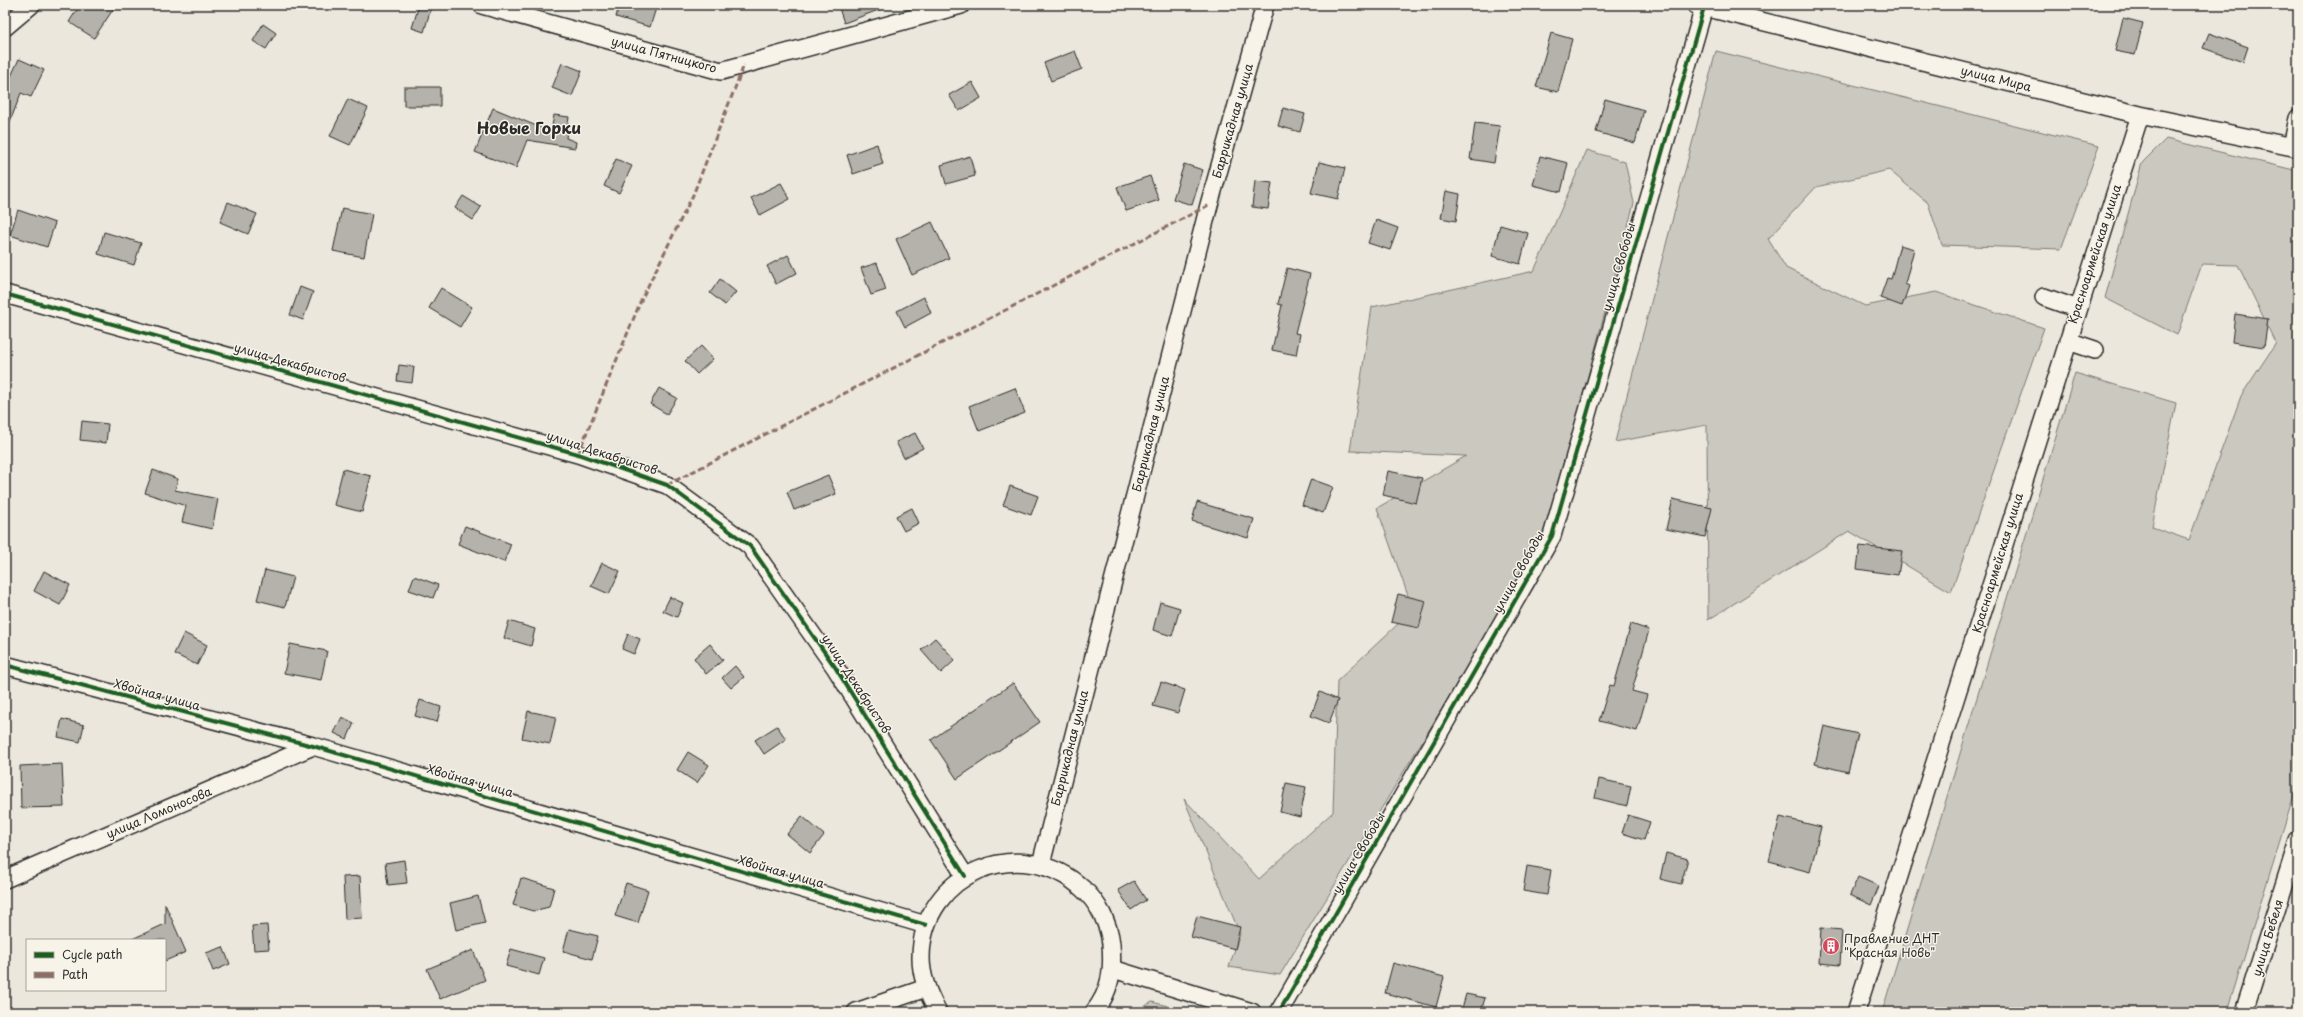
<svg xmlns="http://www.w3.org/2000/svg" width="2303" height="1017" viewBox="0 0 2303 1017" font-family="'Playpen Sans',sans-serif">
	<rect width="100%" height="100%" fill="#ebe7dd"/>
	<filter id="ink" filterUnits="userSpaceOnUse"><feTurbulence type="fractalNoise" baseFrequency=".025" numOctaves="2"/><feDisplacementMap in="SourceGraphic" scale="8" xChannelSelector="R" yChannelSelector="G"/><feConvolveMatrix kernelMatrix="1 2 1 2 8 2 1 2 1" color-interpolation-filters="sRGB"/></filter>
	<g filter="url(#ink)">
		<path fill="#cbc8bf" stroke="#7b7a75" d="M1716,51L2099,146L2061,249L1942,245L1928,203L1889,170L1816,187L1768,239L1786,268L1865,306L1936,292L2044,328L1951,592L1849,531L1708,620L1707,425L1615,442Z
			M2166,139L2298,171V782L2227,1012H1882L2075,373L2176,403L2152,527L2189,540L2241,396L2276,343L2238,265L2202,264L2177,335L2105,298L2142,163Z
			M1587,150L1625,162L1634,203L1544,541L1280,975L1229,967L1240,934L1184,799L1259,879L1333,812L1337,681L1413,610L1377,508L1466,456L1350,451L1372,307L1534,271Z
			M1152,1002L1192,1012H1135Z"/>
		<path fill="#b5b2ab" stroke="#2b2b2b" d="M80,5H116L94,38L69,22Z
			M419,5L431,8L424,32L412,28Z
			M619,5H657L650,27L616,17Z
			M838,5H888L889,6L844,23Z
			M2123,18L2143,23L2135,55L2115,51Z
			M263,24L276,33L266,49L253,41Z
			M1551,33L1572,39L1558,92L1536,87Z
			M2209,33L2248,47L2243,62L2203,48Z
			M1075,51L1082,69L1051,81L1044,63Z
			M19,59L44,70L31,97L21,93L6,132L5,89Z
			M562,63L582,71L572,96L552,88Z
			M972,82L981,98L959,111L949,95Z
			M404,87H440V106H404Z
			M348,99L368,108L350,145L330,136Z
			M1605,99L1644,110L1635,143L1596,132Z
			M493,108L551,132L554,115L569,117L566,138L576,142L575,148L527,140L516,168L475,152Z
			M1283,108L1305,114L1300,132L1278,126Z
			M1475,123L1500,126L1494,163L1470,159Z
			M877,144L883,164L853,174L847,155Z
			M970,156L975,176L946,184L941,165Z
			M1540,156L1568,163L1561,192L1533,185Z
			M616,159L632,166L619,193L604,186Z
			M1319,162L1345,168L1338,199L1311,193Z
			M1184,164L1203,170L1192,205L1173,199Z
			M1150,176L1159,200L1126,211L1117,187Z
			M1255,181L1272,183L1268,209L1252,207Z
			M781,183L790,199L760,215L751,198Z
			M1446,191L1460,194L1456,221L1441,218Z
			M463,196L481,207L473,220L455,208Z
			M228,202L257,214L248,234L220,222Z
			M342,208L372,214L364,257L333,251Z
			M18,210L55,223L47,247L10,235Z
			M1376,220L1398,228L1390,250L1368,243Z
			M932,222L949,258L912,275L896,239Z
			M1500,225L1528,233L1520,264L1492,256Z
			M104,232L141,243L134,265L98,254Z
			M1900,245L1914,249L1905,284L1909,286L1902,306L1880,298L1887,278L1891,279Z
			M788,255L797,273L776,284L767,266Z
			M877,263L886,290L871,295L861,268Z
			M1287,268L1310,274L1295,333L1300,334L1296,355L1272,350L1282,305L1278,304Z
			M720,279L736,292L725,305L710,293Z
			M300,287L313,292L303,320L290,315Z
			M441,288L472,307L460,327L429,308Z
			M924,297L931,313L905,327L897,311Z
			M2235,314L2268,319L2264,347L2232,342Z
			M701,346L713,359L697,374L685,361Z
			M399,365L414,367L412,383L397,381Z
			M659,388L677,398L667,414L650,404Z
			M1015,388L1025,413L979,431L969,406Z
			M82,421L108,424L106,443L80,440Z
			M915,433L923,448L904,458L896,442Z
			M343,469L371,476L362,512L334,505Z
			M153,470L178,479L175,490L218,499L212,529L182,522L186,506L145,493Z
			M1388,471L1422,478L1416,503L1383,495Z
			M828,475L836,494L794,510L787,492Z
			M1311,479L1333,487L1323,513L1302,505Z
			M1010,486L1038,496L1031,515L1003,505Z
			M1673,499L1712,508L1705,537L1666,529Z
			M1197,502L1254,519L1248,538L1192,521Z
			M912,508L919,523L904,531L896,516Z
			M465,526L511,544L504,562L458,544Z
			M1860,546L1902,551L1898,575L1857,569Z
			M602,563L620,571L609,594L591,586Z
			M265,570L293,577L285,607L257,600Z
			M44,571L70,585L60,605L34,591Z
			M414,576L438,585L433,598L409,590Z
			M1398,594L1426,601L1419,628L1391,622Z
			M670,597L683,603L677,617L663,611Z
			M1160,602L1180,608L1172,636L1153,630Z
			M509,621L535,629L531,646L504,638Z
			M1631,624L1649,630L1632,691L1647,695L1637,731L1599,721L1610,685L1614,686Z
			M184,633L207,645L197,665L174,654Z
			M628,634L640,639L634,654L622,649Z
			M935,638L955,660L941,673L921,650Z
			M290,644L327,651L321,680L284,673Z
			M710,644L723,660L706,674L694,658Z
			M735,666L744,677L731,688L722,678Z
			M1161,682L1185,690L1178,713L1153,706Z
			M1013,683L1040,722L957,779L931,740Z
			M1320,692L1338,700L1329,723L1311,716Z
			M420,700L441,707L437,722L415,716Z
			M528,711L556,717L550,744L522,738Z
			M342,717L354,723L347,739L334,733Z
			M62,719L84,725L80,742L58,737Z
			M777,726L786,739L764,754L755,740Z
			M1824,726L1858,734L1848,772L1815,764Z
			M688,752L709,765L697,783L677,770Z
			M62,764L64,807L21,808L20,766Z
			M1599,779L1631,786L1627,806L1595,798Z
			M1286,783L1306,787L1300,817L1280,812Z
			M1628,815L1650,822L1644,840L1622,833Z
			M802,816L824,835L810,853L787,834Z
			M1780,817L1821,827L1810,872L1769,861Z
			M1666,853L1688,859L1681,884L1660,879Z
			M404,860L407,883L388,885L385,863Z
			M1527,866L1551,870L1547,895L1523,891Z
			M360,876L362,918L345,919L343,877Z
			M1858,877L1879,886L1871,905L1850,895Z
			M521,878L554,888L549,907L533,911L513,905Z
			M1134,881L1146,900L1131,910L1118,890Z
			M626,883L648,890L638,923L615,916Z
			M478,896L485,923L456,930L450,903Z
			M165,904L186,952L165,961V940H130L165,924Z
			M1197,916L1240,927L1235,949L1191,937Z
			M267,925L269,949L254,950L252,926Z
			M1821,928L1842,930L1840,965L1819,963Z
			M569,929L598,936L592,959L563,951Z
			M223,947L230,964L213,971L206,953Z
			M511,949L544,958L539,975L506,966Z
			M473,950L485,980L440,999L427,969Z
			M1393,963L1444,977L1436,1007L1385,993Z
			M1466,994L1485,998L1481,1012H1461Z"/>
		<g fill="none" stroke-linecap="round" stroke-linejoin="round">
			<g stroke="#2b2b2b" stroke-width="20">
				<path id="minor" d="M482,5L721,71L961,5
					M1696,5L2140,115L2298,148
					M5,27L31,5
					M2292,147L2298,118
					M5,294L578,454L667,485L750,546L835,667L965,876
					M2044,297L2078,309
					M2068,341L2095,350
					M5,665L313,746L926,925
					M1041,864L1209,205L1265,5
					M5,879L313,746
					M1113,969L1252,1012
					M856,1012L926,988
					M938,1012C929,996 921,977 921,958C921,872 1022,832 1083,889C1098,902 1109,924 1111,944C1113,970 1111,991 1094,1012
					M1279,1012L1552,536L1704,7
					M1856,1012L2140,115
					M2244,1012L2298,841"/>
			</g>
			<use href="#minor" stroke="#f7f3e8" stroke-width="17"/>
			<path stroke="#8d6e63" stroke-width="3" stroke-dasharray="6 3" stroke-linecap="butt" d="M578,454L642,298L693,195L744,65
				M667,485L1209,205"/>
			<g stroke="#f7f3e8" stroke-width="6">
				<path id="cycleway" d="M5,294L578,454L667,485L750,546L835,667L965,876
					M5,665L313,746L926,925
					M1279,1012L1552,536L1704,7"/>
			</g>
			<use href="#cycleway" stroke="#1b5e20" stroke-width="4"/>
		</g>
	</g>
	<defs>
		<g id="building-disc" transform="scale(0.9)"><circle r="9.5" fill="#d1495b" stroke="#f7f3e8"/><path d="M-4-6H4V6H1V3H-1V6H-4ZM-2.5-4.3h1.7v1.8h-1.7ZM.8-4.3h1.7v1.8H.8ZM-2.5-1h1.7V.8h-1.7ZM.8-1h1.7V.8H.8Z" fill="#fff"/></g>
	</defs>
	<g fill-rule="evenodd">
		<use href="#building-disc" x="1831" y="946"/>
	</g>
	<g text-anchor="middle" stroke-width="3" stroke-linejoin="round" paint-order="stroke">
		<g font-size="12" fill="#2b2b2b" stroke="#f7f3e8">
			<text transform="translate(664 55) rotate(15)" y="4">улица Пятницкого</text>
			<text transform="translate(1996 79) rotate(14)" y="4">улица Мира</text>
			<text transform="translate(1233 121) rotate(-74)" y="4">Баррикадная улица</text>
			<text transform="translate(2095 254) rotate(-72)" y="4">Красноармейская улица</text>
			<text transform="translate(1619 267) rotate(-74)" y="4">улица Свободы</text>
			<text transform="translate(290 363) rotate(16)" y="4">улица Декабристов</text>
			<text transform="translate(1151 434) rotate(-76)" y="4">Баррикадная улица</text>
			<text transform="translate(602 453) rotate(18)" y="4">улица Декабристов</text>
			<text transform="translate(1998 563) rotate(-73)" y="4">Красноармейская улица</text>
			<text transform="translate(1519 572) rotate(-61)" y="4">улица Свободы</text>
			<text transform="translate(856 684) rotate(57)" y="4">улица Декабристов</text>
			<text transform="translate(157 695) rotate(15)" y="4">Хвойная улица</text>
			<text transform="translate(1070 748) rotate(-76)" y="4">Баррикадная улица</text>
			<text transform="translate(470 781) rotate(16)" y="4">Хвойная улица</text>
			<text transform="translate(159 813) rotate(-23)" y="4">улица Ломоносова</text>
			<text transform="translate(1359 853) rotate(-60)" y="4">улица Свободы</text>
			<text transform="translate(781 872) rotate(16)" y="4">Хвойная улица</text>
			<text transform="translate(2268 938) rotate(-73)" y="4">улица Бебеля</text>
		</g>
		<g font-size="12" fill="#2b2b2b" stroke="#f7f3e8" text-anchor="start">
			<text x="1844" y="943">Правление ДНТ<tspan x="1844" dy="14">"Красная Новь"</tspan></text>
		</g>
		<g font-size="16" font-weight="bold" fill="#2b2b2b" stroke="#f7f3e8">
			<text x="529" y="134">Новые Горки</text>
		</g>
	</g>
	<rect width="2303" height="1017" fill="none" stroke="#f7f3e8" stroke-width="20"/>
	<rect x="10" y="10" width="2283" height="997" fill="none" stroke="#2b2b2b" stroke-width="1.5" filter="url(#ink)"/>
	<rect x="26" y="939" width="140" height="52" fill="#f7f3e8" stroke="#a5a39c"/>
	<rect x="34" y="952" width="20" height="6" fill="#1b5e20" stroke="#a5a39c"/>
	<text x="62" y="959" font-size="12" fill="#2b2b2b">Cycle path</text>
	<rect x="34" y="972" width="20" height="6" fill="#8d6e63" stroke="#a5a39c"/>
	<text x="62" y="979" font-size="12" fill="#2b2b2b">Path</text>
</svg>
